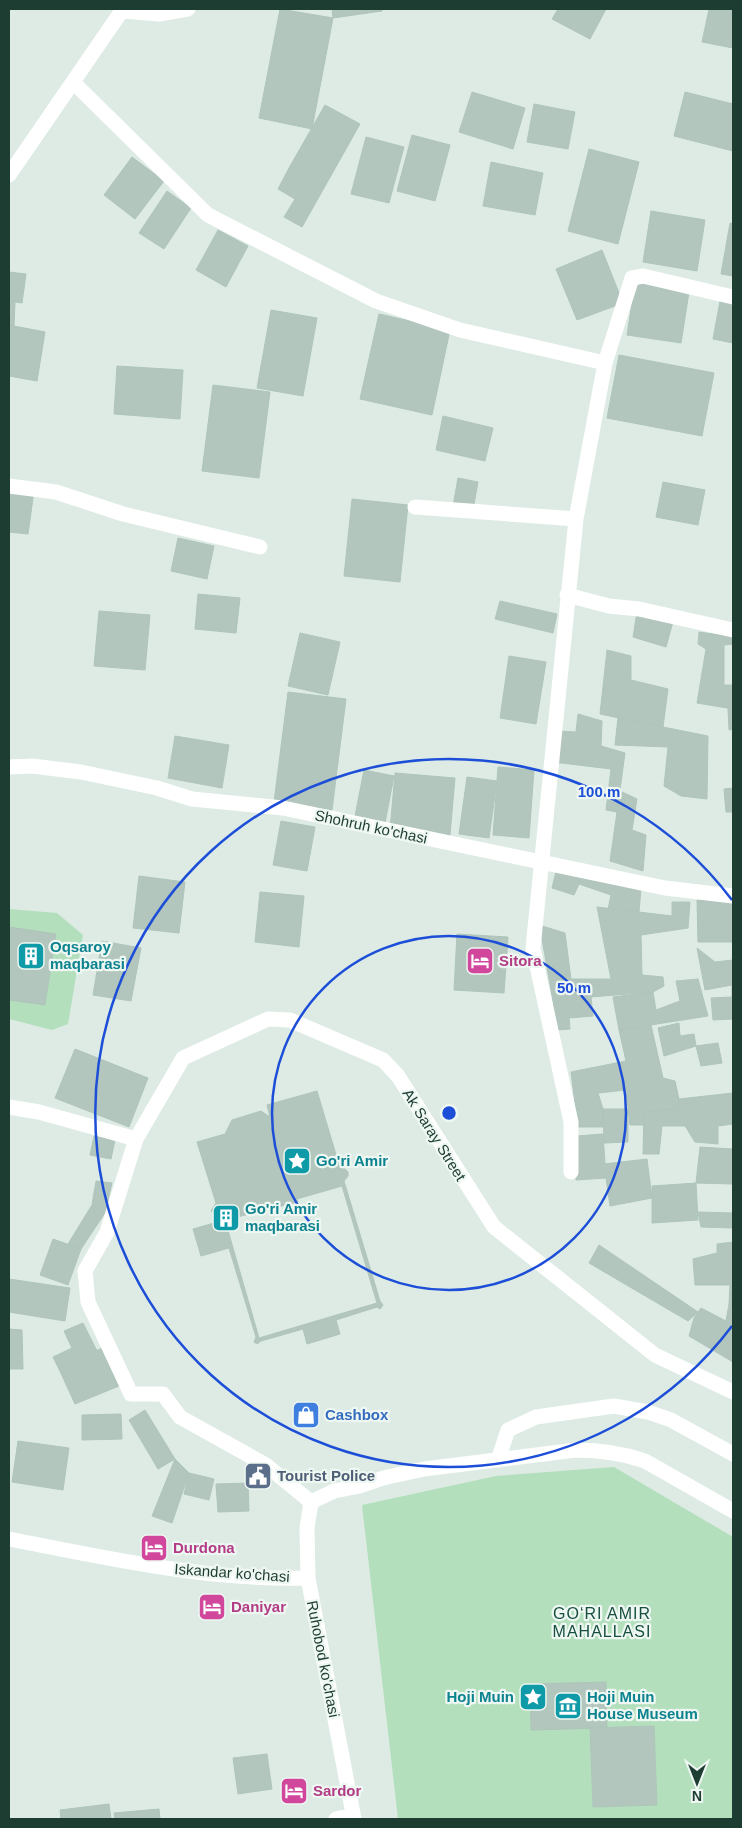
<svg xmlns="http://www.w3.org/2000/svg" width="742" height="1828" viewBox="0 0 742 1828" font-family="Helvetica,sans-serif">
	<rect width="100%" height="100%" fill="#ddebe4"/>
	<path fill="#b3dfbd" d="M9,909L57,913L83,935L68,1024L52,1030L9,1019Z
		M614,1467L733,1537V1819H398L362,1505L496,1476Z"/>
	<path fill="#b2c6bd" stroke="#afc5bb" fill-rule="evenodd" d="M280,9L333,18L312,129L259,118Z
		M332,9H382V11L333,18Z
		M558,9H606L590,39L552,19Z
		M709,9H733V48L702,42Z
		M472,92L525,108L513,149L459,132Z
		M685,92L733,104V151L674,136Z
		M534,104L575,112L568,149L527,142Z
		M325,105L360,124L324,188L289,168Z
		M412,135L450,145L435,201L397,191Z
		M366,137L404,147L389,203L351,194Z
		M589,149L639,162L618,244L568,231Z
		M132,157L164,181L135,219L104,195Z
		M491,162L543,173L535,215L483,206Z
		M289,168L324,188L302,227L284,217L295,199L278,189Z
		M167,191L191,208L164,249L139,233Z
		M651,211L705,220L697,271L643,262Z
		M730,223L733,224V276L721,274Z
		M218,230L248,246L226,287L196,270Z
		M602,250L623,303L577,320L556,269Z
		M9,272L26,274L22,303L9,301Z
		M635,283L689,292L681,343L627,335Z
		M9,301L15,302L14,326L9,325Z
		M720,301L733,304V343L713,339Z
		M271,310L317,318L303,396L257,388Z
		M379,314L450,330L432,415L360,399Z
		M9,325L45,332L37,381L9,376Z
		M619,355L714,373L702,436L607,418Z
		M117,366L183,370L180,419L114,414Z
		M213,385L270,392L259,478L202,471Z
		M443,416L493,428L485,461L436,450Z
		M458,478L478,482L473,510L453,506Z
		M663,482L705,490L698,525L656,517Z
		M9,488L34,491L28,534L9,532Z
		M352,499L408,505L400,582L344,576Z
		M178,538L214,546L207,579L171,571Z
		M198,594L240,598L236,633L195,629Z
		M500,601L557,614L553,633L495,619Z
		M99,611L150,615L145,670L94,666Z
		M637,612L674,618L666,647L633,637Z
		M699,632L733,637V644L724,645V685H733V709L697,703L706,649L698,644Z
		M300,633L340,642L328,695L288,686Z
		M607,650L631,656V680L668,689L663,727L600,714Z
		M509,656L546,662L536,724L500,718Z
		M288,692L346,699L332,810L274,802Z
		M728,709L733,710V729L729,730Z
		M578,714L602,721L601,746L625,753L617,812L606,810L611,769L553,762L558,731L576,732Z
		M618,718L708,736L707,799L681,796L664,786L668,747L615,745Z
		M175,736L229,745L222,788L168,778Z
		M498,767L534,770L529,838L493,835Z
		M364,770L394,776L385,823L355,816Z
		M395,773L455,778L450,835L390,830Z
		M467,777L497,781L489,838L459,834Z
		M733,788V812H726L724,789Z
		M620,791L637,799L632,830L646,835L643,871L610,861Z
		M281,821L315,827L307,871L273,865Z
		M557,867L641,888L639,912L608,909L611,895L579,884L574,895L552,888Z
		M139,876L185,882L179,933L133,928Z
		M260,892L304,896L299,947L255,942Z
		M697,900H733V942H698Z
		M672,902H690L688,928L641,935L642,975L663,977L664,986L653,992L591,997L593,1016L569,1018L570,1029L558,1030L542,939V926L565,933L571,979H611L597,907L672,916Z
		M9,927L56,934L45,1005L9,1000Z
		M457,934L508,937L504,993L454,990Z
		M102,941L141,948L131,1001L93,995Z
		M697,948L715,962L733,960V1019L713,1020L711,998L732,997V985L705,990Z
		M698,979L708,1016L619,1030L613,997L653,992L656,1010L680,1001L676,981Z
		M679,1023L680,1036L694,1034L696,1046L664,1056L658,1028Z
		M651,1025L663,1078L675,1081L679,1099L676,1109L644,1112V1125H630L626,1090L598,1093L603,1109V1127H578L571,1072L626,1061L619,1030Z
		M718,1043L722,1063L701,1066L696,1046Z
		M75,1049L148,1078L129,1127L55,1098Z
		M317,1091L340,1168L345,1169L348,1172V1176L344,1181L380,1301L383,1305L380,1309L377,1307L336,1320L340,1334L307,1344L303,1329L261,1341L257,1344L254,1342L256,1337L229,1248L201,1256L193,1229L221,1221L220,1216L215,1215L211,1211L216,1203L197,1142L225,1134L232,1120L261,1111L270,1117L267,1105ZM342,1186L377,1303L259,1338L225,1220L298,1202L297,1199Z
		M733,1093V1124L718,1126V1144L695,1142L685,1126H662L659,1154H643L644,1112L676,1109L679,1099Z
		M603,1109H628V1142L604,1143Z
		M603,1134L606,1178L576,1180L577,1136Z
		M94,1136L115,1140L111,1159L90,1155Z
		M700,1147L733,1149V1184L696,1183Z
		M647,1159L652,1198L610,1206L604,1164Z
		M96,1181L112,1183L105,1213L92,1205Z
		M696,1183L698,1220L652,1223V1186Z
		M92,1205L105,1213L81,1249L68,1244Z
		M698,1212L733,1213V1228L701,1227Z
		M53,1239L81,1249L68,1285L40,1275Z
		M733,1242V1304H729L730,1285H695L693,1259L717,1253V1244Z
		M599,1245L670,1293L698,1312L688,1321L589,1263Z
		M9,1279L70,1288L65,1321L9,1312Z
		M729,1304H733V1362L689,1336L694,1318L701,1308L726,1321Z
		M83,1323L97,1351L59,1369L53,1357L72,1348L64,1331Z
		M9,1329L22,1330L23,1369H9Z
		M102,1348L119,1386L75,1404L59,1369Z
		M310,1405L316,1421L301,1426L296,1410Z
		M145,1410L175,1459L158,1469L129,1420Z
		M121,1414L122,1439L82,1440V1415Z
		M18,1441L69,1448L63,1490L12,1482Z
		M175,1459L189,1473L172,1523L152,1516Z
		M189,1473L214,1479L209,1500L184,1494Z
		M248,1483L249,1511L218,1512L216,1484Z
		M606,1682L607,1728L531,1730L530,1684Z
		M654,1726L657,1805L593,1807L590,1728Z
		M267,1754L272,1789L238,1794L233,1758Z
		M109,1804L111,1819H61L60,1810Z
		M159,1809L160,1819H115L114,1813Z"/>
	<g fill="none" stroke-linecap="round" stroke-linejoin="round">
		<path stroke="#fff" stroke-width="15" d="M123,11L159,14L188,9
			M74,83L208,215L376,301L460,330L605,363L576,519L533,948L571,1122V1172
			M9,175L123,9
			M605,363L632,278L643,276L733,297
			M9,486L56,492L123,514L260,547
			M415,507L576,519
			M567,595L609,606L639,609L733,630
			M9,767L32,766L81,772L157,788L192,799L283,808L665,888L733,896
			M9,1107L39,1112L136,1139
			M498,1460L508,1430L536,1417L614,1406L648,1412L671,1420L733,1454
			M311,1502L266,1465L180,1417L163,1394H131L88,1302L85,1271L107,1232L136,1139L183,1058L268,1019L290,1020L383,1060L398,1076L494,1227L655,1355L733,1392
			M311,1502L334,1491L360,1486L383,1478L424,1469L576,1450C600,1450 622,1453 645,1461L733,1511
			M311,1502L307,1528L308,1578L354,1819
			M9,1539C107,1558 207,1581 308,1578
			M336,1819L352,1815"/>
	</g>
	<g fill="none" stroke="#1d4ed8" stroke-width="2.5">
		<circle cx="449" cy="1113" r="177"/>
		<path d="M732 1326A354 354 0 1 1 732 900"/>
	</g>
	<defs>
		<g id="building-square" transform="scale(1.4375)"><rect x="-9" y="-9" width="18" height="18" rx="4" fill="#0f9aa8" stroke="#eef7f2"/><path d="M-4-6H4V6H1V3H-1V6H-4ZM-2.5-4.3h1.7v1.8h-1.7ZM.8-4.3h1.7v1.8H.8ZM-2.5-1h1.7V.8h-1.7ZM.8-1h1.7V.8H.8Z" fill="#fff"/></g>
		<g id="hotel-square" transform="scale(1.4375)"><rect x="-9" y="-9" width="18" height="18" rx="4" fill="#d1479c" stroke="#eef7f2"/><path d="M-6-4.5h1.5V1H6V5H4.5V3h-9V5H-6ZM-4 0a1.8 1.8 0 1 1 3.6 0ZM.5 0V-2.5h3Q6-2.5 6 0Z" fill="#fff"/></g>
		<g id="sight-square" transform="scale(1.4375)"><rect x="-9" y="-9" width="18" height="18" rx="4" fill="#0f9aa8" stroke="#eef7f2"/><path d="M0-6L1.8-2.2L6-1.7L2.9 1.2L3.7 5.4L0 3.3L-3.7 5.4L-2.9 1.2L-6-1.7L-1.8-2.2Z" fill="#fff"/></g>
		<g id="shop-square" transform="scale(1.4375)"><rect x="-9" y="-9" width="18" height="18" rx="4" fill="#3f7fe0" stroke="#eef7f2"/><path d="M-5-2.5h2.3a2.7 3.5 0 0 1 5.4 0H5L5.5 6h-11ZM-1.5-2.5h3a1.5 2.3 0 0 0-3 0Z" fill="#fff"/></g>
		<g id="civic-square" transform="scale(1.4375)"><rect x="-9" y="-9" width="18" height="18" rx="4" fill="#5c6f8a" stroke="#eef7f2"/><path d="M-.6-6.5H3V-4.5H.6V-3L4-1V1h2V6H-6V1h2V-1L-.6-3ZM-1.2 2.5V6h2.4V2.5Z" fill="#fff"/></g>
		<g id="museum-square" transform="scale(1.4375)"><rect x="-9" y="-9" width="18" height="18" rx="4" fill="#0f9aa8" stroke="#eef7f2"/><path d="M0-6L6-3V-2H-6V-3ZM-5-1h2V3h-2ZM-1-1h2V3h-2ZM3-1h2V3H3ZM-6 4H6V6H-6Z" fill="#fff"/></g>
	</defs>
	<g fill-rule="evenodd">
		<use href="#building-square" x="31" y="956"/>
		<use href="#hotel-square" x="480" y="961"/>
		<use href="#sight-square" x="297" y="1161"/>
		<use href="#building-square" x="226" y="1218"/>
		<use href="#shop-square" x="306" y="1415"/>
		<use href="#civic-square" x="258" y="1476"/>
		<use href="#hotel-square" x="154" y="1548"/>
		<use href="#hotel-square" x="212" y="1607"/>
		<use href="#sight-square" x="533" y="1697"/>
		<use href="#museum-square" x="568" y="1706"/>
		<use href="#hotel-square" x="294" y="1791"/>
	</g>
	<g text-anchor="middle" stroke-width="4.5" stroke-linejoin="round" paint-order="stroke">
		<g font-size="15" fill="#1d3c32" stroke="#eef7f2">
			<text transform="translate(371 827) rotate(12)" y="5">Shohruh ko'chasi</text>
			<text transform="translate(434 1135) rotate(58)" y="5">Ak Saray Street</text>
			<text transform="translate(232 1573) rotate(4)" y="5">Iskandar ko'chasi</text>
			<text transform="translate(323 1659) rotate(79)" y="5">Ruhobod ko'chasi</text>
		</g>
		<g font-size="15" font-weight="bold" fill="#0d838f" stroke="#eef7f2" text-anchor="start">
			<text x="50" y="952">Oqsaroy<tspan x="50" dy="17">maqbarasi</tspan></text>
			<text x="316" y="1166">Go'ri Amir</text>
			<text x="245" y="1214">Go'ri Amir<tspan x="245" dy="17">maqbarasi</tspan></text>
			<text x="514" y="1702" text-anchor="end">Hoji Muin</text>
			<text x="587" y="1702">Hoji Muin<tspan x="587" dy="17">House Museum</tspan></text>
		</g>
		<g font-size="15" font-weight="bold" fill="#b23c85" stroke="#eef7f2" text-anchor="start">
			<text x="499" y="966">Sitora</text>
			<text x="173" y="1553">Durdona</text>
			<text x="231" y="1612">Daniyar</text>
			<text x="313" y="1796">Sardor</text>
		</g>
		<g font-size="15" font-weight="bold" fill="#366cbe" stroke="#eef7f2" text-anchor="start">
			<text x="325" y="1420">Cashbox</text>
		</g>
		<g font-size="15" font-weight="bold" fill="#4e5e75" stroke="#eef7f2" text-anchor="start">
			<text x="277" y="1481">Tourist Police</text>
		</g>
		<g font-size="16" letter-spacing="1" fill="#185040" stroke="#eef7f2">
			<text x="602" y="1619">GO‘RI AMIR<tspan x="602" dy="18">MAHALLASI</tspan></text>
		</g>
	</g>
	<circle cx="449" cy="1113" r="8" fill="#1d4ed8" stroke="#eef7f2" stroke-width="2.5"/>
	<g font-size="15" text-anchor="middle" font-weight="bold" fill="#1d4ed8" stroke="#eef7f2" stroke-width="4.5" stroke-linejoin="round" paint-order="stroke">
		<text x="599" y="797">100 m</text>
		<text x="574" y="993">50 m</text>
	</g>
	<rect width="742" height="1828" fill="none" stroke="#1d3c32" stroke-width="20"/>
	<g transform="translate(697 1783) rotate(180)" stroke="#eef7f2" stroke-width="4" paint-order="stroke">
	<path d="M0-4L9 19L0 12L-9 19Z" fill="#1d3c32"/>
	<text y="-8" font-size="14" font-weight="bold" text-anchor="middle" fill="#1d3c32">N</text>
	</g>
</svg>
